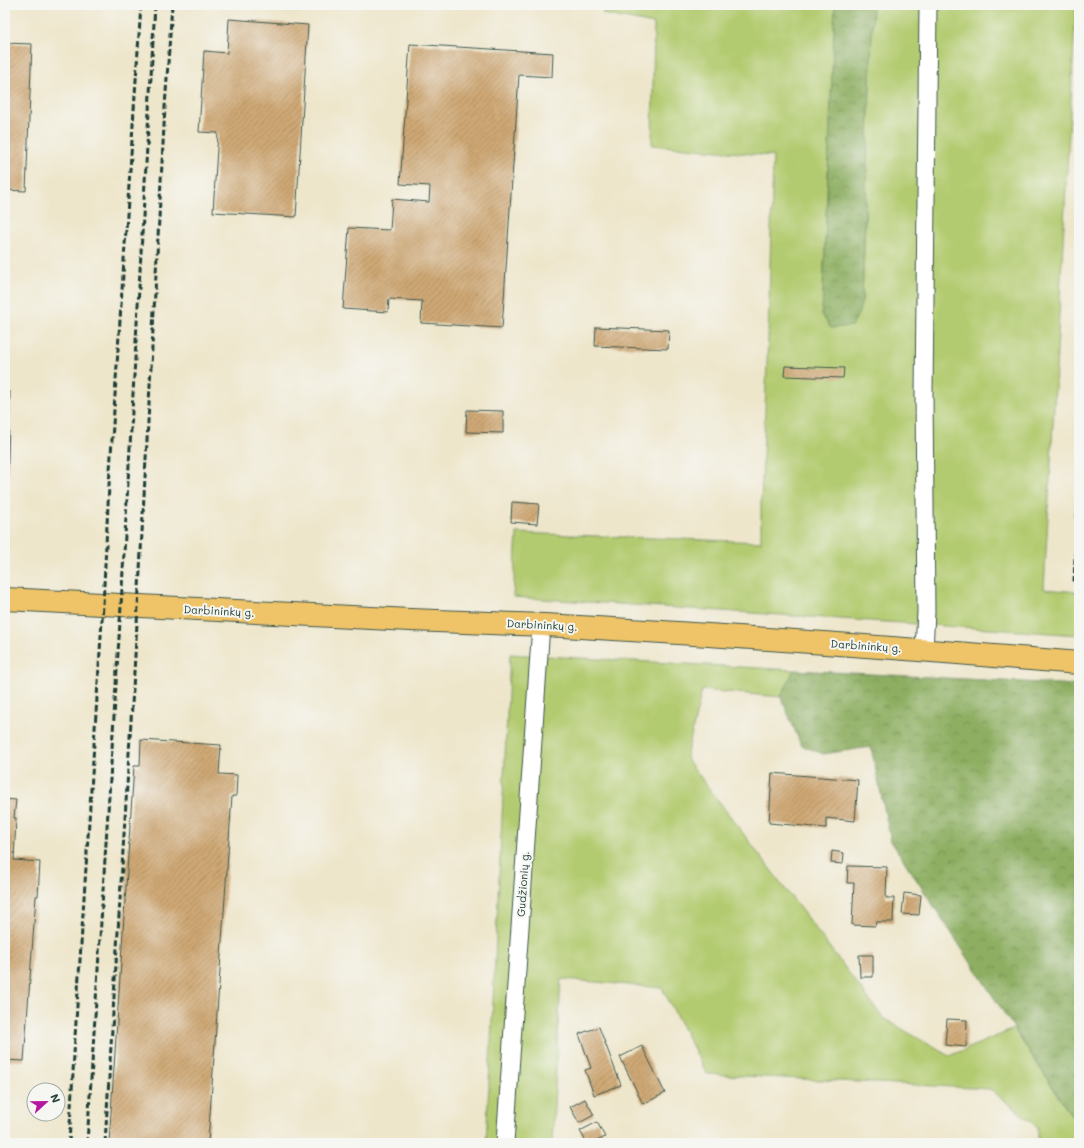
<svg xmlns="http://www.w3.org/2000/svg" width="1084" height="1148" viewBox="0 0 1084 1148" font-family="Mali,sans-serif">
	<defs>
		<pattern id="forest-crowns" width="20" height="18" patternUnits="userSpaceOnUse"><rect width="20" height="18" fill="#8eaf62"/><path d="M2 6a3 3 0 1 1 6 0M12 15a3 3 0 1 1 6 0" fill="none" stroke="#739052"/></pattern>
		<pattern id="building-hatch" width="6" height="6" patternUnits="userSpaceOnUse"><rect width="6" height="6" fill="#cfa875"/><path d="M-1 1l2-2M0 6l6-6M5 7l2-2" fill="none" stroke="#a78a61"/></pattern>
	</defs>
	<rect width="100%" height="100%" fill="#f6f6f2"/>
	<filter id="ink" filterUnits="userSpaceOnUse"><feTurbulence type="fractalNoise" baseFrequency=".025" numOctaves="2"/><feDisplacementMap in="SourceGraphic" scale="8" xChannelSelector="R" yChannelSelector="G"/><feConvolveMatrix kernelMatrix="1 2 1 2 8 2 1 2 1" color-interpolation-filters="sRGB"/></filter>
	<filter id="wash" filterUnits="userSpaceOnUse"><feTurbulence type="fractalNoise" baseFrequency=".012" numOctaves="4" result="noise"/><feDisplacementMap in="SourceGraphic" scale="16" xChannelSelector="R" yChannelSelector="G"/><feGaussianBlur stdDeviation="0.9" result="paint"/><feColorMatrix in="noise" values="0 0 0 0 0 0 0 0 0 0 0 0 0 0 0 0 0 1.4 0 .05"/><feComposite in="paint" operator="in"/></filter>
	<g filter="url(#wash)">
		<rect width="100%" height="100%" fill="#eee6cb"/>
		<path fill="#b3cb70" stroke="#698452" d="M603,5H835L822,315L831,328L862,300L873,5H1076L1044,589L1079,592V635L513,597L517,533L761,542V504L768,338L773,156L652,145L654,24L603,14Z
			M510,654L794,670L781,697L702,690L686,758L883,1018L949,1056L1014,1029L1079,1127V1143H1038V1127L990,1089L707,1074L662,988L561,979L552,1143H486Z"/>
		<path fill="url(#forest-crowns)" stroke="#56764b" d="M835,5H873L862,300L859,312L852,326L831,328L822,315Z
			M794,670L1079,685V1127L891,841L871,747L823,754L801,745L781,697Z"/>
		<g id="blocks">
			<path fill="url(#building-hatch)" d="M229,19L308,25L296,217L213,212L218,133L199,132L204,51L227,53Z
				M5,43L32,44L26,191L5,190Z
				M410,44L553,53L552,77L519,75L502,328L421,323L422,301L389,299L388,312L343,309L349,228L390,230L392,199L429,202L430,186L400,184Z
				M596,327L669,330L668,349L595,346Z
				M785,366L844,368L843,378L784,376Z
				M5,392H10L7,490H5Z
				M467,410L503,411V433L466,432Z
				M512,502L539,504L537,524L511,522Z
				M141,740L221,745L219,774L237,775L236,796H232L208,1143H109L134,766H140Z
				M772,773L858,780L855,821L826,818V828L769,823Z
				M5,799L16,800L14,818H16L14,860L40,862L38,896H36L24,1061L5,1060Z
				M832,851L844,853L843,864L831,863Z
				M848,866L887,867L886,898H894L893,922H876L875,926L852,925L854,883H847Z
				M904,893L921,895L919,915L902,914Z
				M859,955H873V977H860Z
				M947,1019L967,1020L966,1047L945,1045Z
				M599,1027L621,1085L594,1095L585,1070L591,1068L579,1034Z
				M642,1046L665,1093L643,1104L620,1057Z
				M585,1099L594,1115L579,1123L570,1107Z
				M597,1122L605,1137L593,1143H587L580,1131Z"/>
		</g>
	</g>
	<g filter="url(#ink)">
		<use href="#blocks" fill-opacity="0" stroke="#3e564b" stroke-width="1"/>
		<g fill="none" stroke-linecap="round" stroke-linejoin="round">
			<g stroke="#3e564b" stroke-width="19">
				<path id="minor" d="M924,650L926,612L924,395L928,5
					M505,1143L541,625"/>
			</g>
			<g stroke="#3e564b" stroke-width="24">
				<path id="primary" d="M5,599C140,607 275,614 410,620C455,622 500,623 545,625C723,635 901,648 1079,663"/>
			</g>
			<use href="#minor" stroke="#fff" stroke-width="17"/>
			<use href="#primary" stroke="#efc469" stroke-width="22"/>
			<path stroke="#1f3d34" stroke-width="3" stroke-dasharray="6 3" stroke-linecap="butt" d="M1074,582L1079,474
				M69,1143L75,1037L103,605L109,485L141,5
				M87,1143L121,606L155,5
				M105,1143L138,607L165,107L172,5"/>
		</g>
	</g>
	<g text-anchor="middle" stroke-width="4" stroke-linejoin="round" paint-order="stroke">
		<g font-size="11" fill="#1f3d34" stroke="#f6f6f2">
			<text transform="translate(219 611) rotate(3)" y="4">Darbininkų g.</text>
			<text transform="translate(542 625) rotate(3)" y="4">Darbininkų g.</text>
			<text transform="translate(866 646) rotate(4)" y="4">Darbininkų g.</text>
			<text transform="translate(523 884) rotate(-86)" y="4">Gudžionių g.</text>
		</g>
	</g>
	<rect width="1084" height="1148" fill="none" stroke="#f6f6f2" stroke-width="20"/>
	<g transform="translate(46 1102) rotate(68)"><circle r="19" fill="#f6f6f2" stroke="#a0aca6"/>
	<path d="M0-3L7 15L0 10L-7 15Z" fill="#b5179e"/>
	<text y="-6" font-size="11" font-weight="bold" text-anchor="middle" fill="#1f3d34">N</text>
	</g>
</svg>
